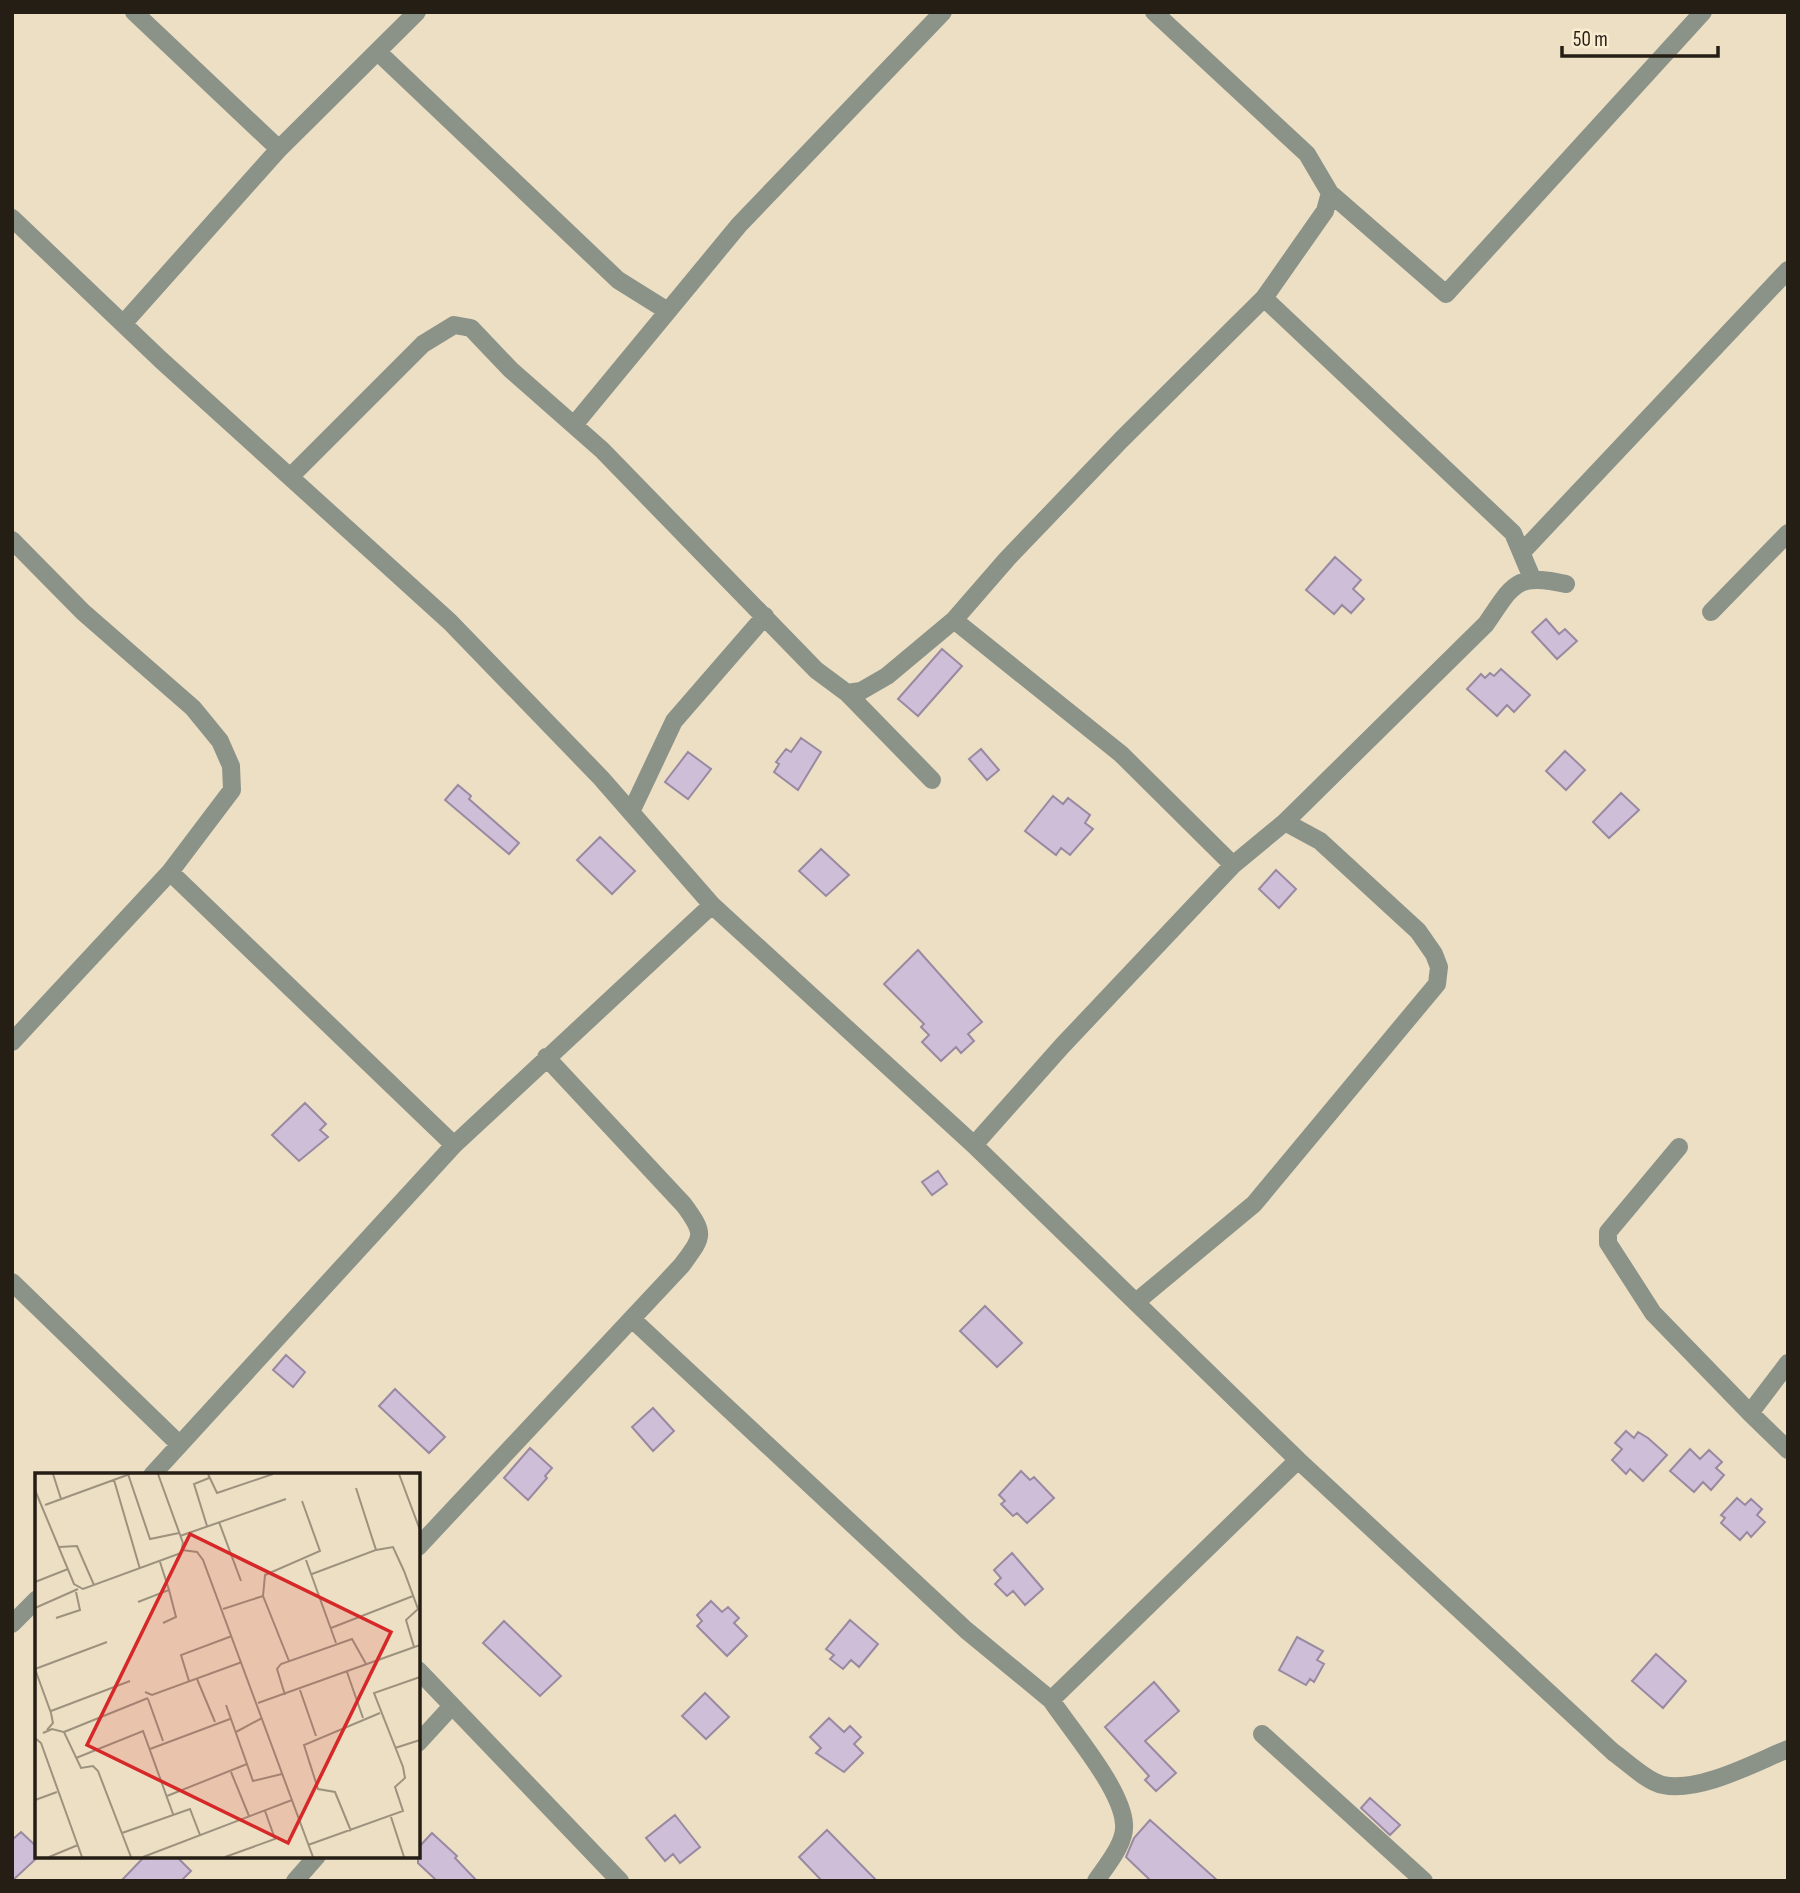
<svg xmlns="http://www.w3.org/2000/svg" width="1800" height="1893" viewBox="0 0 1800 1893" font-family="'Sofia Sans Condensed',sans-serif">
	<rect width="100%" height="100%" fill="#eddfc4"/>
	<path fill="#cebed7" stroke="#9989a1" stroke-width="2" d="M1335,557L1361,580L1353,589L1364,599L1351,613L1342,605L1334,614L1306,590Z
		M1546,619L1559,634L1565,629L1577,641L1557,659L1532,632Z
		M942,649L962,666L918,716L898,699Z
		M1501,669L1530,695L1514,712L1507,705L1497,716L1467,689L1481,674L1485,678L1490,673L1494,676Z
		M801,738L821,752L798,790L774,772L779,764L776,762L786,749L791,752Z
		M981,749L999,770L987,780L969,759Z
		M1565,751L1585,770L1566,790L1546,771Z
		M688,752L711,769L688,799L665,782Z
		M458,785L471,796L469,799L519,843L509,854L445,800Z
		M1621,793L1639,810L1609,838L1593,822Z
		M1053,796L1063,804L1068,798L1090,815L1085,823L1093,829L1070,855L1061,848L1056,855L1025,831Z
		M600,837L635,871L612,894L577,860Z
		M821,849L849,875L826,896L799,871Z
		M1276,870L1296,889L1279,908L1259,889Z
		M918,950L982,1022L968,1034L974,1041L961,1053L956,1047L941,1061L922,1042L929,1035L921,1027L924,1024L884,984Z
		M305,1103L326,1124L320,1130L328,1137L299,1161L272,1135Z
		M938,1171L947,1184L932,1195L922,1182Z
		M985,1306L1022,1343L997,1367L960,1331Z
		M286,1355L305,1372L293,1387L273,1370Z
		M395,1389L445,1437L429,1453L379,1406Z
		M653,1408L674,1431L653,1451L632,1427Z
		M1626,1431L1634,1438L1638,1432L1648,1438L1667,1455L1643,1481L1630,1469L1626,1474L1612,1460L1622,1449L1615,1443Z
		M530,1448L552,1468L545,1476L547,1478L528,1500L504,1478Z
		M1690,1449L1700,1459L1709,1450L1722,1462L1716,1468L1724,1475L1711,1490L1703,1482L1694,1492L1670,1471Z
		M1021,1471L1030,1480L1034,1477L1054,1498L1027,1523L1017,1513L1013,1516L1001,1504L1005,1501L999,1495Z
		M1737,1498L1745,1505L1751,1499L1762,1509L1757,1515L1765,1522L1751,1537L1747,1532L1740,1540L1721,1523L1725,1518L1721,1515Z
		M1012,1553L1043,1589L1025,1605L1013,1591L1007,1596L995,1584L1001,1578L994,1570Z
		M711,1601L722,1612L728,1607L739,1618L734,1623L747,1636L727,1656L697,1626L702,1621L697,1615Z
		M850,1620L878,1644L859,1667L851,1660L843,1669L830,1659L834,1655L826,1649Z
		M504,1621L561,1676L540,1696L483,1643Z
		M1297,1637L1323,1651L1317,1660L1324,1664L1314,1682L1310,1679L1306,1685L1279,1670Z
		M1656,1654L1686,1681L1663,1708L1632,1681Z
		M1154,1682L1179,1711L1145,1741L1176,1773L1156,1791L1145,1780L1149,1776L1105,1727Z
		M705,1693L729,1717L706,1739L682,1716Z
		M829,1718L844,1732L850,1726L861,1737L854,1744L863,1753L844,1772L816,1753L821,1748L810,1737Z
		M1370,1798L1400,1825L1390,1835L1361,1808Z
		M675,1815L700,1847L680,1863L673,1854L665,1861L646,1838Z
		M1150,1820L1218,1881H1151L1126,1857L1134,1838Z
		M827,1830L877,1881H822L799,1857Z
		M21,1832L37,1847L39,1856L12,1881V1840Z
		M432,1833L457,1856L455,1858L477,1881H437L418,1863V1848Z
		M145,1856H176L191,1871L181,1881H121Z"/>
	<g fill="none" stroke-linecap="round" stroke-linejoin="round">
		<path stroke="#8b9389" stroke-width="18" d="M134,12L279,149
			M1154,12L1307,154L1330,193L1446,294L1703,12
			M379,53L618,280L666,310
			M12,218L161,360L450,622L601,778L712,905L974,1145L1298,1460L1613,1752C1626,1761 1647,1782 1663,1785C1699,1793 1754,1763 1788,1749
			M1264,298L1513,533L1532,578
			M123,324L279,149L417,12
			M574,425L739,225L943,12
			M290,477L423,344L454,325L471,328L511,370L602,450L816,670L847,693L932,780
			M12,540L83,612L193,708L220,741L231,766L232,790L170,872L12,1042
			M1522,552L1788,270
			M1711,612L1788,533
			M954,620L1121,754L1233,865
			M847,693L861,691L887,676L954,620L1007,559L1121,440L1264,298L1325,211L1330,193
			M631,812L674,721L765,616
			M170,872L454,1145
			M974,1145L1062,1046L1233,865L1285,822L1486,624C1513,585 1515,572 1566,584
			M1679,1147L1608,1232V1243L1653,1313L1750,1413
			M12,1282L179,1444
			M1136,1302L1254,1204L1437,984L1439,967L1434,954L1418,931L1320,841L1285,822
			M632,1319L966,1630L1051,1700L1298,1460
			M1788,1363L1750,1413L1788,1450
			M152,1475L454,1145L712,905
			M418,1547L682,1265C703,1236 706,1235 684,1205L546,1057
			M12,1624L37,1599
			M418,1670L620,1881
			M1051,1700C1071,1730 1122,1789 1124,1824C1126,1843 1106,1866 1096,1881
			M1262,1734L1424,1881
			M418,1743L451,1707
			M295,1881L317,1856"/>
	</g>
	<g transform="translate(35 1473)">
		<rect width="385" height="385" fill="#eddfc4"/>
		<path fill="none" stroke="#9d927e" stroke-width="2" d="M18,1L26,26M93,1L115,66L144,60M173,1L182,20L238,1M364,1L385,57M79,7L105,96M0,17L39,111L48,116L146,80L148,70L123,1M10,32L95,1M184,49L206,108M172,53L159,11L174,5M145,63L251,26M24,74L42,73L59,112M147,77L162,79L168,87L278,384M341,77L358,74L369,98L383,136L371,147L379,174M271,87L301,170M277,101L341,77L321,15M0,109L33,96M228,123L230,102L285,78L267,28M103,129L134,117L125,89M0,135L43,116M188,136L228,123L254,188M21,145L45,137L41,119M128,150L141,144L134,117M296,155L378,123M0,196L16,240L18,250L12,257M0,196L72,169M312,199L328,245M162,206L180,249M154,208L146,182L197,163M265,217L281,263M110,219L117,222L207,189M250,222L242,196L246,191L317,166L331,191M113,226L128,268M223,230L385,172M191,232L218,308L247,301M16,238L95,208M29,259L113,225M201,259L227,245M8,260L17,256L29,259L46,295L58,293L63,298L96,384M0,265L6,270L47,384M360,275L385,267M115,276L195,246M41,285L108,258L138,341M196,299L214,343M132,323L212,291M0,327L22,319M356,344L369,384M316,358L300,319L283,316L269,272L345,240M87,360L155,336L165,362M273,372L368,338L360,314L370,305L368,294L339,220L385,204M14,384L43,372M108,384L257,327M190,384L240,366L230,338"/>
		<path fill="#d62828" fill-opacity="0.15" stroke="#d62828" stroke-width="3.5" d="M155,61L356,159L253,370L52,272Z"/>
		<rect width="385" height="385" fill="none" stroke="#241e14" stroke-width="3.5"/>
	</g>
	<rect width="1800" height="1893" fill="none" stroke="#241e14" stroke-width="28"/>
	<path d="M1562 46v10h156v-10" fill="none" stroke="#241e14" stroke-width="3.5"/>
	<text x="1573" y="46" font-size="21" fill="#241e14" stroke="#faecd1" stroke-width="5" paint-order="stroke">50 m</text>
</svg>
